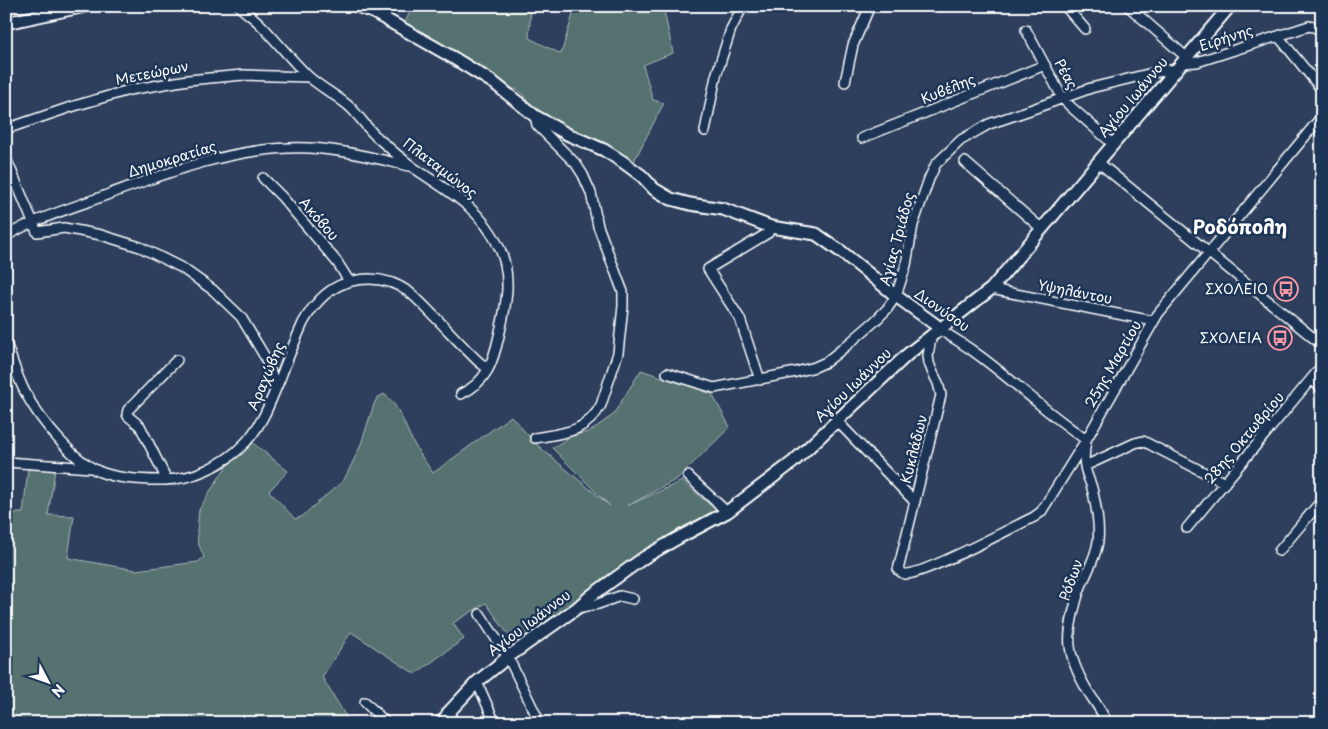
<svg xmlns="http://www.w3.org/2000/svg" width="1328" height="729" viewBox="0 0 1328 729" font-family="'Playpen Sans',sans-serif">
	<rect width="100%" height="100%" fill="#2d3f5d"/>
	<filter id="ink" filterUnits="userSpaceOnUse"><feTurbulence type="fractalNoise" baseFrequency=".02" numOctaves="2"/><feDisplacementMap in="SourceGraphic" scale="10" xChannelSelector="R" yChannelSelector="G"/><feConvolveMatrix kernelMatrix="1 2 1 2 8 2 1 2 1" color-interpolation-filters="sRGB"/></filter>
	<g filter="url(#ink)">
		<path fill="#567270" stroke="#aab8b8" d="M413,6H531L529,38L561,54L574,11H623L642,6H663L673,53L643,65L653,100L664,103L633,163L569,131L527,105L523,94L518,90L510,88L497,81L405,22Z
			M641,370L712,394L730,427L677,479L627,506L682,481L716,510L646,553L516,646L486,603L453,623L464,639L415,674L351,632L322,677L350,723H6V513H23L28,469L55,470L48,515L74,516L68,558L136,570L198,562L204,557L198,543L197,531L199,510L209,493L226,467L253,443L288,471L269,491L295,519L301,517L344,480L360,447L374,404L377,398L384,394C400,406 404,425 413,442C419,453 426,463 433,473L511,416L536,444L610,506L552,448L573,435L589,432L613,415Z"/>
		<g fill="none" stroke-linecap="round" stroke-linejoin="round">
			<g stroke="#fff" stroke-width="12">
				<path id="street" d="M239,6C245,12 253,17 259,23C276,40 291,60 308,76C321,88 338,96 351,108C361,118 368,130 379,139C390,149 402,159 414,168C449,192 480,207 499,247C513,275 506,307 499,336C493,362 487,382 461,394
					M1065,6L1085,29
					M1128,6L1186,57
					M1026,30L1063,99L1071,107L1113,144
					M1278,36L1322,90
					M1181,63L1197,62L1309,26L1314,27L1322,32
					M845,82L853,45L870,6
					M6,129L71,107L129,90L188,80L243,75L309,77
					M705,131L716,76L731,29L743,6
					M862,138L1045,65
					M6,158L37,232L64,228L101,235L140,247L182,268L213,290L241,317L265,357L276,387
					M965,162L1042,229
					M1098,162L1322,345
					M263,178L282,197L337,262L349,281
					M6,236C15,231 24,226 34,222C59,211 86,203 112,193C169,172 228,150 289,148C330,146 370,157 409,166
					M6,261V270
					M991,289L1153,321
					M938,329C975,349 1005,376 1037,402C1052,415 1069,427 1086,440C1085,448 1083,458 1085,466C1086,474 1090,481 1092,488C1096,505 1100,524 1098,541C1096,560 1083,577 1078,595C1066,636 1065,652 1087,690C1094,701 1102,711 1107,723
					M932,334L928,355L929,363L932,371L938,383L941,395L898,570C900,571 902,573 905,574C922,576 1013,527 1034,517L1041,512L1086,440L1158,314L1322,116
					M6,343C12,359 17,377 25,392C39,419 74,463 103,473C121,479 140,480 159,480C190,481 225,465 246,442C264,422 270,402 280,379C287,360 295,341 303,323C307,316 311,309 316,304C339,276 379,271 409,292C418,299 426,308 434,316C449,331 463,347 479,362L488,369
					M667,373L714,388L796,372L815,367L826,362L846,346L875,321L887,309L896,296L906,265L913,225L929,179L936,164L961,140L989,124L1030,110L1091,88L1152,73L1177,69
					M1311,379L1322,389
					M760,380L740,319L708,269L768,233L771,227
					M837,421L915,502
					M535,438C563,433 586,433 601,405L618,353L623,306V292L598,226L591,193L583,175L576,164L537,125L535,116
					M6,462L91,468
					M1085,466L1135,443L1143,441L1225,483
					M688,476L727,512
					M167,480L140,426L128,416L127,414L128,410L177,360
					M1187,528L1322,366
					M1279,551L1322,500
					M577,608L598,604L620,596L633,599
					M480,614L508,657L540,723
					M477,682L495,723
					M365,702L386,723
					M439,723L448,713"/>
			</g>
			<g stroke="#fff" stroke-width="15">
				<path id="secondary" d="M357,6L373,12L452,57L494,83L535,116L567,134L604,150L623,162L642,176L654,189L671,199L690,204L723,209L771,227L816,234L843,253L896,296L936,325L938,329
					M6,23L85,6
					M452,723L448,713L477,682L508,657L577,608L592,595L645,557L678,538L727,512L793,462L908,354L991,289L1230,6"/>
			</g>
			<use href="#street" stroke="#1d3557" stroke-width="9"/>
			<use href="#secondary" stroke="#1d3557" stroke-width="11"/>
		</g>
	</g>
	<defs>
		<g id="bus-ring" transform="scale(1.25)"><circle r="9.5" fill="#1d3557" stroke="#ff9aa2" stroke-width="1.5"/><path d="M-5-6H5V4H4V6H2V4H-2V6H-4V4H-5ZM-3.5-4V0h7V-4ZM-3.5 1.2v1.5H-2V1.2ZM2 1.2v1.5H3.5V1.2Z" fill="#ff9aa2"/></g>
	</defs>
	<g fill-rule="evenodd">
		<use href="#bus-ring" x="1286" y="289"/>
		<use href="#bus-ring" x="1280" y="338"/>
	</g>
	<g text-anchor="middle" stroke-width="5" stroke-linejoin="round" paint-order="stroke">
		<g font-size="14" fill="#fff" stroke="#1d3557">
			<text transform="translate(1226 38) rotate(-18)" y="5">Ειρήνης</text>
			<text transform="translate(152 73) rotate(-11)" y="5">Μετεώρων</text>
			<text transform="translate(1066 74) rotate(61)" y="5">Ρέας</text>
			<text transform="translate(948 89) rotate(-22)" y="5">Κυβέλης</text>
			<text transform="translate(1133 97) rotate(-50)" y="5">Αγίου Ιωάννου</text>
			<text transform="translate(172 159) rotate(-17)" y="5">Δημοκρατίας</text>
			<text transform="translate(440 168) rotate(37)" y="5">Πλαταμώνος</text>
			<text transform="translate(319 219) rotate(49)" y="5">Ακόβου</text>
			<text transform="translate(897 239) rotate(-75)" y="5">Αγίας Τριάδος</text>
			<text transform="translate(1075 292) rotate(11)" y="5">Υψηλάντου</text>
			<text transform="translate(942 310) rotate(35)" y="5">Διονύσου</text>
			<text transform="translate(1113 364) rotate(-60)" y="5">25ης Μαρτίου</text>
			<text transform="translate(266 376) rotate(-67)" y="5">Αραχώβης</text>
			<text transform="translate(853 385) rotate(-44)" y="5">Αγίου Ιωάννου</text>
			<text transform="translate(1244 438) rotate(-50)" y="5">28ης Οκτωβρίου</text>
			<text transform="translate(914 449) rotate(-76)" y="5">Κυκλάδων</text>
			<text transform="translate(1071 580) rotate(-70)" y="5">Ρόδων</text>
			<text transform="translate(529 623) rotate(-37)" y="5">Αγίου Ιωάννου</text>
		</g>
		<g font-size="14" fill="#fff" stroke="#1d3557" text-anchor="end">
			<text x="1268" y="294">ΣΧΟΛΕΙΟ</text>
			<text x="1262" y="343">ΣΧΟΛΕΙΑ</text>
		</g>
		<g font-size="19" font-weight="bold" fill="#fff" stroke="#1d3557">
			<text x="1240" y="234">Ροδόπολη</text>
		</g>
	</g>
	<rect width="1328" height="729" fill="none" stroke="#1d3557" stroke-width="25"/>
	<rect x="12" y="12" width="1303" height="704" fill="none" stroke="#fff" stroke-width="2" filter="url(#ink)"/>
	<g transform="translate(48 682) rotate(131)" stroke="#1d3557" stroke-width="4" paint-order="stroke">
	<path d="M0-4L9 19L0 12L-9 19Z" fill="#ffffff"/>
	<text y="-8" font-size="14" font-weight="bold" text-anchor="middle" fill="#ffffff">N</text>
	</g>
</svg>
